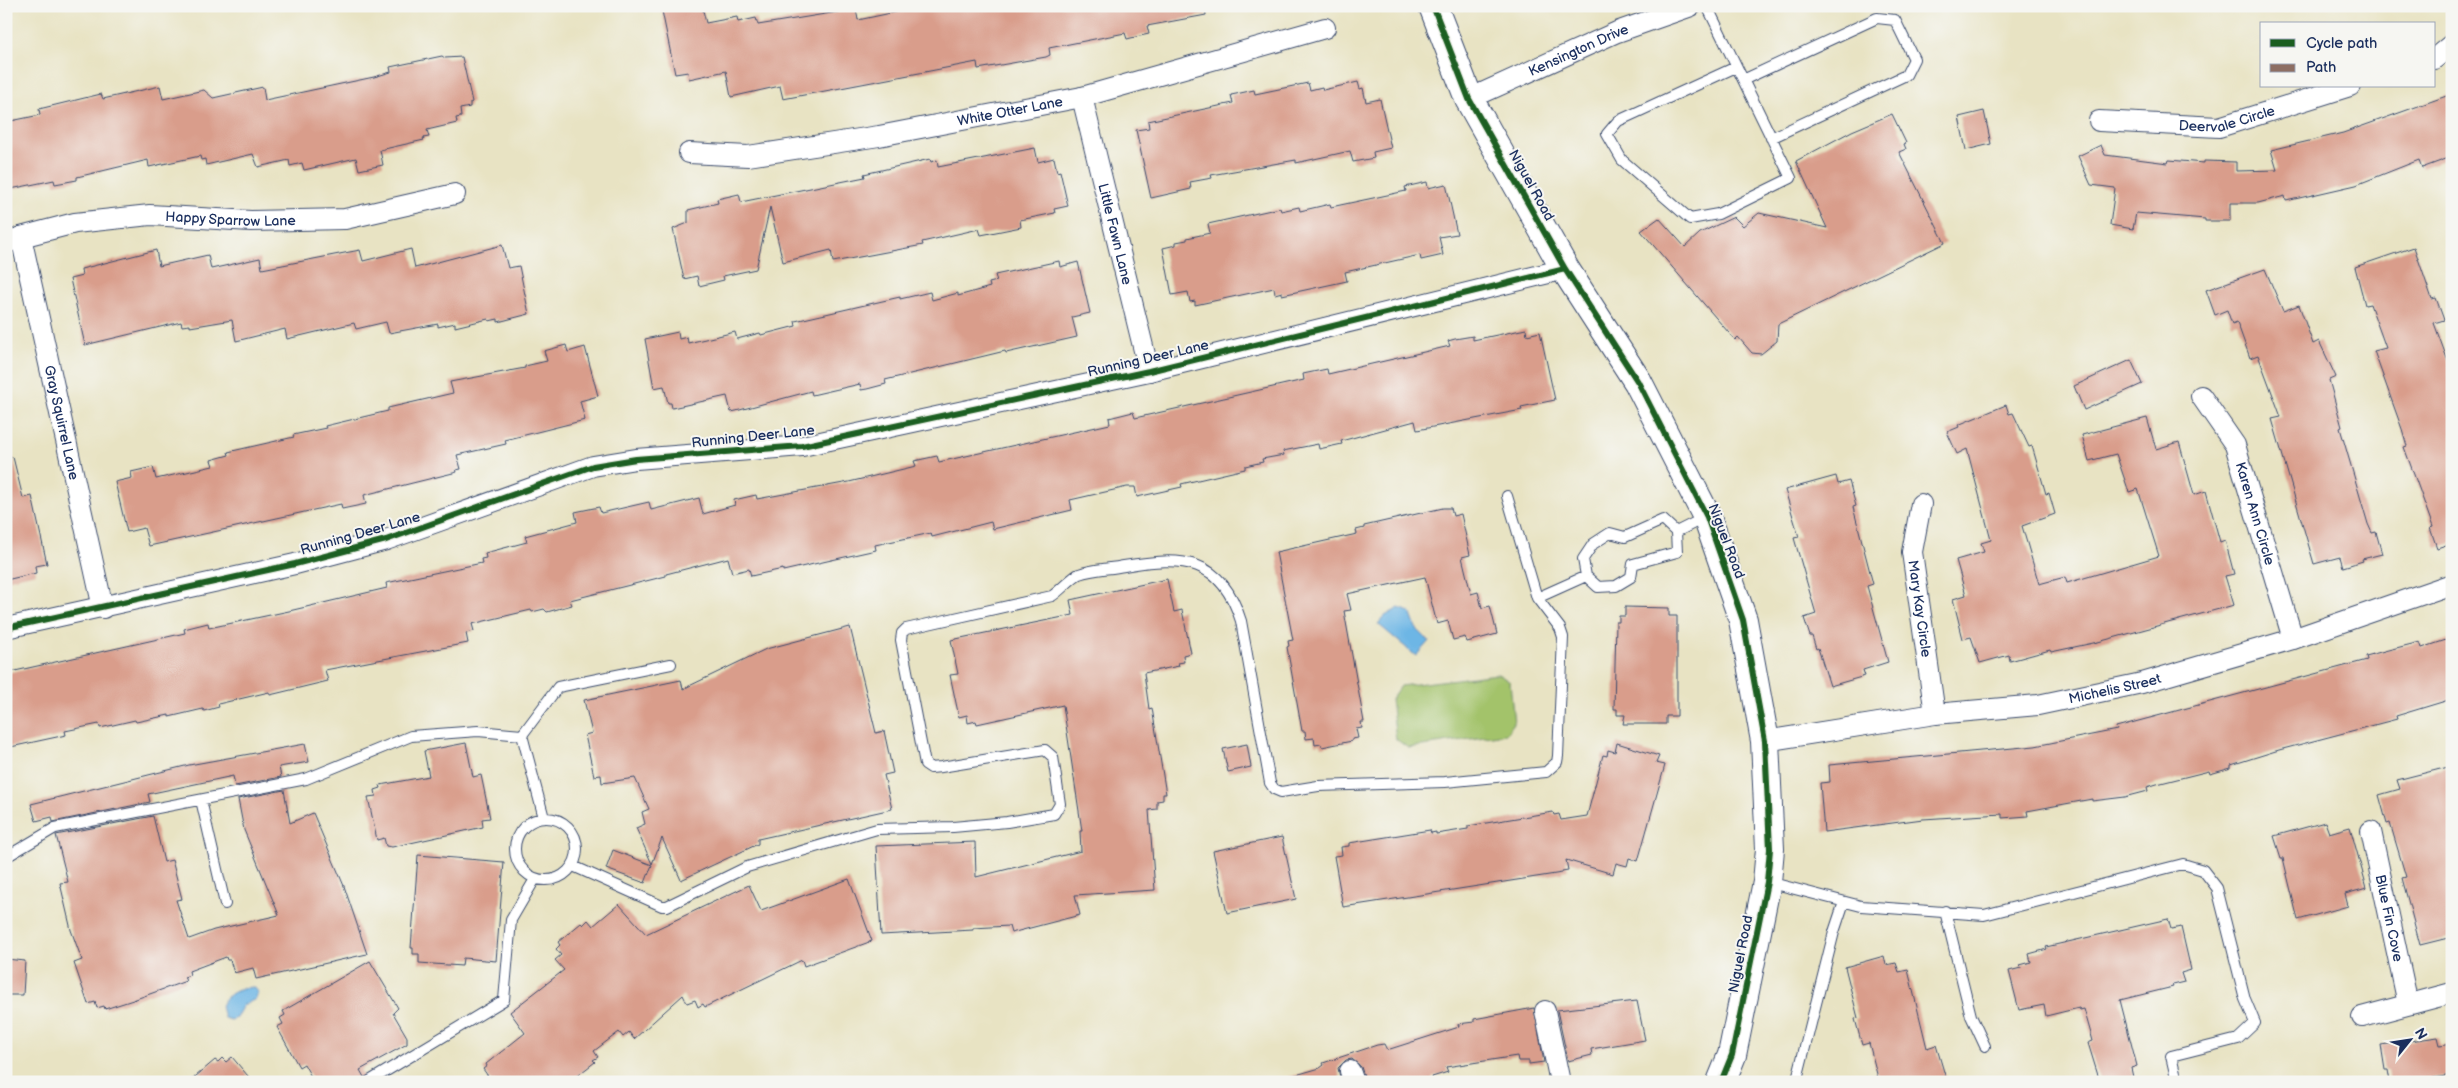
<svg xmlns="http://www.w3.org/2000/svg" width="2458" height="1088" viewBox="0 0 2458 1088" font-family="'Balsamiq Sans',sans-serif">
	<rect width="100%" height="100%" fill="#f6f6f2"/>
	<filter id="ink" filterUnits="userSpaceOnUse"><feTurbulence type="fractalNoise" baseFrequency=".02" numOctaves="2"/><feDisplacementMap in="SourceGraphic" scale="10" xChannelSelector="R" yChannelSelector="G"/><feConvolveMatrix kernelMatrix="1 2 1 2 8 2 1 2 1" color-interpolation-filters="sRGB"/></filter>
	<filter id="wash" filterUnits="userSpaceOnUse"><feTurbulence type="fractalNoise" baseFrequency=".0096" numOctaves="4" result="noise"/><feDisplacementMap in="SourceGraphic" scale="20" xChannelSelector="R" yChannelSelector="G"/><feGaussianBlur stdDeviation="1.12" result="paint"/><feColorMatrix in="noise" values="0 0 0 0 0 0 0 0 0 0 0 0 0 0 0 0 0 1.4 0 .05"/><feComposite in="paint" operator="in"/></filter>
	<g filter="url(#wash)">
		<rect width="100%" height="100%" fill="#e8e3c3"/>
		<path fill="#a3c36b" stroke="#5f7964" d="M1498,674L1510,682L1514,723L1506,734L1408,748L1396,739L1391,699L1400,686Z"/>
		<path fill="#6db6e5" stroke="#4472a2" d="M1399,608L1410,612L1416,628L1429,641L1416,656L1378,624L1385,616Z
			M254,987L258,992L256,999L243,1005L236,1018L231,1020L224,1018L221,1006C225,994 242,987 254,987Z"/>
		<g id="blocks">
			<path fill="#d99d8b" d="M661,6H702L706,23L737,17L738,22L756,18L758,25L856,9L858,20L924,6H1205L1206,15L1147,26L1149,34L1131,38L1127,39L1125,33L1049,48L1050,55L1046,57L978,69L977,62L783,99L780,86L731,97L726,71L689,79L688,72L675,74Z
				M442,56L445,58L462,57L472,102L470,103V107L460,109L461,117L456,118L457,123L427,130L429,137L423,138L424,140L380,150L383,165L359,170L356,158L304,170L302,163L290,166L289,160L258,167L253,154L206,165L205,159L201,160L200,156L149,167L148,160L77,177V180L55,184L54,180L6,190V122L40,115L39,109L101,94L103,99L160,86L163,99L204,90L213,98L263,87L265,100L374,77L391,72L390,67Z
				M1358,82L1360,89L1363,88L1366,102L1380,99L1391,148L1373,152L1374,158L1353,162L1350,151L1296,163V160L1211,175L1212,178L1190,182L1191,189L1151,198L1136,130L1149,128L1148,121L1233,103L1231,95L1236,94L1254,90L1255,94L1308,83L1310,90L1322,87L1323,90Z
				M2452,94V156L2446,159L2422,168L2419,160L2356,185L2286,201L2285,196L2258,203H2230V221H2205V219L2136,213L2133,229L2110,225L2115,188L2091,185L2078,156L2101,145L2105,155L2168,163L2169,160L2204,163V161L2236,162V171L2277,170L2271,150L2343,133Z
				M1984,111L1991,144L1966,150L1959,117Z
				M1892,114L1906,143L1904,144L1906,149L1899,152L1945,243L1778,324L1777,341L1761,354L1752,353L1738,337L1735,340L1641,231L1659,218L1685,247L1700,233L1734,217L1743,226L1759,213L1827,228L1796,161L1852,131Z
				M1035,148L1038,162L1054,158L1057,172L1060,171L1068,206L1054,209L1055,213L1020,220L1021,227L981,235L979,229L922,242L923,245L833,262L831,250L783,262L770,207L756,269L723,276L724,280L699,286L697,276L684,279L673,229L688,223V210L718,203L717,199L739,194L741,202L865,177L864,174L930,159L931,162L937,160L938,167Z
				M1427,182L1428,188L1446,184L1457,234L1439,237L1443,255L1421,260L1420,255L1345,272L1347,281L1282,295V292L1275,294L1274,288L1195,305V301L1190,302L1188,292L1172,295L1163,248L1176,245V242L1187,240V238L1210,233L1208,224L1280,208L1281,211L1299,207L1300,211L1330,204L1331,207L1406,191L1405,187Z
				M502,245L508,268L519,266L529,314L498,322V319L489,321L488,319L455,327V323L438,327V324L389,333L386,322L356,329L354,323L287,339L285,329L236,341L232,320L190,327V325L182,326L181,322L85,345L70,279L82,276L81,269L156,250L159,266L208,255L211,269L260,258L262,269L360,250L363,261L411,249L415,268Z
				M2414,247L2432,299L2436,298L2444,320L2434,323L2452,372V543L2437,548L2430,528L2433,527L2404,447L2407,446L2402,429L2374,351L2386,348L2370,304L2365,305L2355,267Z
				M1059,261L1060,267L1078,262L1090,313L1072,317L1077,337L1006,353L1005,351L885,380L886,384L867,389L861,390L860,384L812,395L811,391L736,411L731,412L727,396L672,408L671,403H668L664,386L654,388L645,339L678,332L679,339L687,337L688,343L735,332L737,339L760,333L761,335L796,326L795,321L900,297V299L930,292L932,300L958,293V296L990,287L989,283L997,281L995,275Z
				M2265,269L2283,311L2299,305L2313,344L2319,341L2336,377L2329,380L2342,427L2340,428L2368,524L2372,533L2376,532L2382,554L2362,559L2363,561L2343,567L2340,557L2314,564L2272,419L2281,417L2258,355L2250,358L2237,322L2232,324L2227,310L2215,315L2206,290Z
				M1526,329L1527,335L1540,332L1555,400L1521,407L1522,410L1417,430L1415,421L1341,441L1342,444L1319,449L1318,444L1283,451L1284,455L1262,459L1263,462L1245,466V469L1181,484L1182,487L1137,497L1135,487H1127L1070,500L1072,510L993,529L991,522L932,537L931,533L875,545L876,550L858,554L783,571V569L751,576L749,569L732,573L728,558L666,574V576L570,600L572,605L547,612L544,609L532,612L531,610L472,624L474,631L466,633L468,643L325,670L328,681L270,695L269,692L218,704L219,707L204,711L203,709L169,717V715L136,722L135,720L100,728L99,724L65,731L66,735L6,748V673L185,633L184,629L208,623L209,628L289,611L387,588L386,583L482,563L481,559L486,558L485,553L527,542L525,536L577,522L575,512L599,507L601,513L649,502L651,510L699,498L703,514L735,505L734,500L756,495L757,499L849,482L916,466L914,461L937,456L939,462L1110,424L1109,418L1133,412L1135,418L1304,380L1303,374L1327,369L1328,374L1450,346L1448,341L1455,339L1473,336V340Z
				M566,345L568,352L585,347L598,396L580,401L585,420L505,440L506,444L457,455L461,469L456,470L457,472L364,495L366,504L342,509L341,504L149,546L144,528L127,532L115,482L132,478L131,472L153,467L156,479L213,466L211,460L229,455L228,452L294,437L293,435L326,428L325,426L388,411V408L453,393L450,382L525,368V366L547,361L544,351Z
				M2131,360L2142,384L2084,410L2074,386Z
				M2006,405L2009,414L2013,413L2029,447L2032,446L2046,494L2049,493L2055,514L2022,526L2039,584L2065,577L2067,583L2159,556L2138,489L2129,492L2116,454L2089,461L2082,435L2147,418L2156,449L2179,442L2194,495L2206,491L2220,542L2225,540L2234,574L2225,576L2234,605L2098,642L2051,652L2050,650L2010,661L2009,655L1980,663L1971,637L1963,639L1953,599L1966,595L1956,560L1984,552L1981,543L1991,540L1967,449L1957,454L1947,432L1959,427L1958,425Z
				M13,457L23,498L32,496L47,564L35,566L36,573L6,580V458Z
				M1836,476L1838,484L1849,481L1856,506L1853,507L1873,584L1867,586L1888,662L1863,670L1865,676L1830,686L1818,648L1816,649L1812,636H1810L1804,618L1816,614L1794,538L1799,537L1785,490Z
				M1443,508H1451L1453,516L1461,514L1470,555L1462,557L1471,594L1478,592L1482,608L1490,606L1497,634L1467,642L1465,637L1453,640L1448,621L1437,624L1425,577L1347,594L1351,610L1344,611L1364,722H1361L1362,728L1356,729L1358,738L1352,739V741L1322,747L1321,744L1315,745L1314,738L1306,739L1305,731H1302L1287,647L1289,646L1288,641L1293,640L1276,552L1357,534L1356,530L1364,528V526Z
				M1167,579L1174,612L1182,610L1191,653L1183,655L1184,662L1178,663L1179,666L1144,673L1149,709L1152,708L1166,794H1163V800L1157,801V809L1149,810L1155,890L1075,895L1080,915L1011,933L1009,926L973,928V930L881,935L876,846L975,842L976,877L1081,851L1080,831H1082L1063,705L977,724L976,721L968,723L967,715L959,717L950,675L958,674L951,640L1073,615L1070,600Z
				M1625,607L1669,608V616H1677V716H1666V724H1623L1625,715H1617V709H1614L1616,622H1619V616H1625Z
				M850,627L876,733L884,731L893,773L884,775L892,809L758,839V844L681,880L662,838L652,864L636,828L645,824L642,812L649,809L635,778L602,783L601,775L594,776L585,735L592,733L584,700L681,680L683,689L766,649Z
				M2452,638V699L2396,716L2397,719L2279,750L2231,765V768L2210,774L2209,771L2157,784L2147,787L2148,791L2125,797L2092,801V799L2027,811L2028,816L2002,818V814L1923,819L1824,832L1820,783L1830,782L1829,765L2035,746L2117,730L2116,727L2367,660L2366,656L2388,650L2420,642L2422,648Z
				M466,743L473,777L481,775L490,818L482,819L483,827L392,847L386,846L384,838L377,840L368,797L376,796L375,790L381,788L380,785L429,776L424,751Z
				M1617,743L1659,756L1656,763L1665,765L1638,861L1629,858L1627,866L1616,863L1613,874L1566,860L1568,870L1562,871V873L1343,907L1334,856L1342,855L1341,847L1349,846V843L1430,830L1431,833L1436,832V834L1468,829V826L1553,812L1554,815L1559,814L1561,820L1587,816L1603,755L1607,756L1608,750L1615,752Z
				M305,744L309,762L279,767L281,777L235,786L233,776L148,794L150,802L53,822L52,817L36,821L31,804L189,765Z
				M1247,744L1251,767L1228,772L1223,749Z
				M2452,766V937L2420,945L2402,878L2406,877L2390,823L2387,824L2379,795L2400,789L2397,780Z
				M284,790L290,823L313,813L344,886L367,954L256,979L253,968L234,973L230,960H227L226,957L189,971L190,975L184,977L186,981L133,1000L105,1009L104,1006L97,1008L95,1002L88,1004L74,963L82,960L71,930L60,883L68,882L56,835L153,816L164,862L172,860L182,899L176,900L189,939L214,930L279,915L244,830L238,799Z
				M2325,822L2329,833L2350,827L2367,888L2345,894L2348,906L2298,920L2283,858H2281L2274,836Z
				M1282,837L1296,899L1227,913L1213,851Z
				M613,850L652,865L645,883L606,869Z
				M418,855L504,862L496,961L463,958L462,966L419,963V954H413V948H411Z
				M849,879L872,941L804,966L802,960L705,1007L703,1004L698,1007L695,1000L687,1003L683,995L634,1039L629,1032L623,1037L619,1032L594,1051L598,1057L593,1060L595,1062L569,1082H492L483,1069L487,1066L486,1064L525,1033L510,1012L564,970L555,960L561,955L556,949L560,945L558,942L581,923L583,925L588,920L593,926L619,904L646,934L749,885L761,911Z
				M2168,919L2171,929L2181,927L2191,970L2181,973L2184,982L2172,985L2173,987L2120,1000L2137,1066L2131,1068L2134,1082H2100L2088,1043L2093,1041L2084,1009L2080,1010L2079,1008L2046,1016L2044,1005L2019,1010L2009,971L2021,968L2020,965L2031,962L2029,954L2047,949L2046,947Z
				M1884,956L1886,965L1896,963L1899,972L1908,970L1927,1048L1936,1045L1947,1082H1879L1869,1043L1862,1045L1855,1019L1858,1018L1845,967Z
				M6,959L25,961L23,995H6Z
				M370,961L398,1008L393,1013L407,1037V1044L360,1070L364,1077L361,1082H314L304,1064L299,1067L277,1027L283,1024L280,1018L285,1015L283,1011Z
				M1637,1001L1645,1040L1591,1049L1592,1055L1568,1061L1557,1010Z
				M1534,1008L1544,1062L1529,1064V1061H1518L1517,1056L1446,1067L1448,1072L1432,1077L1434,1082H1366L1361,1067L1352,1059L1346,1060L1338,1068L1341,1082H1290L1289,1077L1320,1068L1324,1065L1323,1063L1377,1045L1384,1044L1387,1050L1459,1027L1458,1024L1474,1022V1019Z
				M2438,1037L2440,1045L2452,1043V1075L2433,1078V1082H2390L2388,1070H2385L2381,1045Z
				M232,1057L253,1082H189L215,1060L218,1062L222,1058L226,1062Z"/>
		</g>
	</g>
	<g filter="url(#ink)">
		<use href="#blocks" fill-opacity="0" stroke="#3a4a6d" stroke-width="1"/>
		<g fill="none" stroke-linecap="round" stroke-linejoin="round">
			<g stroke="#3a4a6d" stroke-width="12">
				<path id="service" d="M1707,6L1791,178L1718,214L1690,219L1622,160L1607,134L1618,121L1736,67
					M1743,80L1877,18L1895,20L1914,59L1906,75L1771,138
					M1507,496L1537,598L1586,576
					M1663,520L1676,532L1677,552L1633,564L1631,577L1616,586L1598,587L1586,576L1583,559L1593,544L1610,533L1625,537Z
					M1676,532L1706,517
					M522,735L558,687L671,664
					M201,800L225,904
					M515 849a31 31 0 1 1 62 0a31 31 0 1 1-62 0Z
					M6,857L55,828L306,779L411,736L478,731L522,735L544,818
					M573,866L662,906H667L747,867L877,829L953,827L1007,822L1054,814L1060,804L1053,757L1045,750L941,767L931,768L925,764L901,640L902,633L906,629L1052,596C1060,591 1073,576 1079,574C1092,569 1109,569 1124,566C1183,556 1221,557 1241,621L1270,783L1274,789L1281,792L1318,786L1445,782L1546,772L1557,762L1558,756L1563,637L1560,628L1537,598
					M1768,882L1861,906L1984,915L2183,864L2203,870L2217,888L2245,999L2255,1023L2238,1039L2171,1056L2177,1082
					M1945,911L1971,1016L1985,1046
					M368,1082L504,1000L511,920L535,879
					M1800,1082L1798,1075L1834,932L1844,902"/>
			</g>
			<g stroke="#3a4a6d" stroke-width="22">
				<g id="minor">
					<path d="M2434,59L2452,44"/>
					<path id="s1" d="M1082,97L1149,371"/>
					<path id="s2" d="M1469,99L1617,32L1691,6"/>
					<path id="s3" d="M2099,121L2219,127L2350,86"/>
					<path id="s4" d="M689,153L748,156L879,136L1082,97L1325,28"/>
					<path id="s5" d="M21,237L103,608"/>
					<path id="s6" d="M6,243L21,237L75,223L150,215L251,221L345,219L455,194"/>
					<path id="s7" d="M2201,396L2235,445L2293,639"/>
					<path id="s8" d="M1921,504L1912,552L1935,714"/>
					<path d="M6,628L295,564L386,540L593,466L636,459L802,446L1149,371L1565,269"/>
					<path id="s9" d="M1765,741L1935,714L2038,705L2142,683L2293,639L2452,584"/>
					<path id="s10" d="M2371,831L2408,1004"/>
					<path d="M1545,1011L1560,1082"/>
					<path d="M2362,1017L2452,993"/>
					<path d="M1350,1071L1354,1082"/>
				</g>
			</g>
			<g stroke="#3a4a6d" stroke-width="30">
				<path id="secondary" d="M1433,6L1469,99L1565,269L1638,382L1707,517L1743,620L1765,741L1770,849L1767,882L1732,1055L1721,1082"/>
			</g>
			<use href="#service" stroke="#fff" stroke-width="10"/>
			<use href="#minor" stroke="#fff" stroke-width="20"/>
			<use href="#secondary" stroke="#fff" stroke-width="28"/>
			<path stroke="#8d6e63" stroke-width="5" stroke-dasharray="10 5" stroke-linecap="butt" d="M6,7L8,6"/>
			<g stroke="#f6f6f2" stroke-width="9">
				<path id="cycleway" d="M1433,6L1469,99L1565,269L1638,382L1707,517L1743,620L1765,741L1770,849L1767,882L1732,1055L1721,1082
					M6,628L295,564L386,540L593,466L636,459L802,446L1149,371L1565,269"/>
			</g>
			<use href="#cycleway" stroke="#1b5e20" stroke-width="6"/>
		</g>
	</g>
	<g text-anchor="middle" stroke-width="4" stroke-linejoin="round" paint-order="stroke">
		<g font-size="14" fill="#1b2f5e" stroke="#f6f6f2">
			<text dy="5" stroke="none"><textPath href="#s2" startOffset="120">Kensington Drive</textPath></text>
			<text dy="5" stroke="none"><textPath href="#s4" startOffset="325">White Otter Lane</textPath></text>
			<text dy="5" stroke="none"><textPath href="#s3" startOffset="129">Deervale Circle</textPath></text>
			<text transform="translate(1532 185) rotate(61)" y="5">Niguel Road</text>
			<text dy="5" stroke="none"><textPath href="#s6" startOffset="228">Happy Sparrow Lane</textPath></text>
			<text dy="5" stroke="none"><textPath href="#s1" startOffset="141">Little Fawn Lane</textPath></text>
			<text transform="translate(1148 358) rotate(-13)" y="5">Running Deer Lane</text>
			<text dy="5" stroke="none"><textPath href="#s5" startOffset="190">Gray Squirrel Lane</textPath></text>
			<text transform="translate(753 436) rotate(-6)" y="5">Running Deer Lane</text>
			<text dy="5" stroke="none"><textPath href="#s7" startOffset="131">Karen Ann Circle</textPath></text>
			<text transform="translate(360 533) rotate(-16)" y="5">Running Deer Lane</text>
			<text transform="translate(1727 541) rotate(69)" y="5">Niguel Road</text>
			<text dy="5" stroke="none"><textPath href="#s8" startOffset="106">Mary Kay Circle</textPath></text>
			<text dy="5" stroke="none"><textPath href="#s9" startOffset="354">Michelis Street</textPath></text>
			<text dy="5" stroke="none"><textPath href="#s10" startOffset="89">Blue Fin Cove</textPath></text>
			<text transform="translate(1740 954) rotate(-79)" y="5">Niguel Road</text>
		</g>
	</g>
	<rect width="2458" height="1088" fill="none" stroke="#f6f6f2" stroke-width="25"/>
	<rect x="2260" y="22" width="175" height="65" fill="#f6f6f2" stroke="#9ea6b7"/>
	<rect x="2270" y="39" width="25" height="8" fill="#1b5e20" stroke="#9ea6b7"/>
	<text x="2306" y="48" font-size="15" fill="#1b2f5e">Cycle path</text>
	<rect x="2270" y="64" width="25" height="8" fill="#8d6e63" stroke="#9ea6b7"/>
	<text x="2306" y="72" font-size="15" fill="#1b2f5e">Path</text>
	<g transform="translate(2410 1040) rotate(60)" stroke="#f6f6f2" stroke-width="4" paint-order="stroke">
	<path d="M0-4L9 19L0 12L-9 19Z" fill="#1b2f5e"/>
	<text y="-8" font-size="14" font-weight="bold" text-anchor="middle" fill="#1b2f5e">N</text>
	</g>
</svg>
